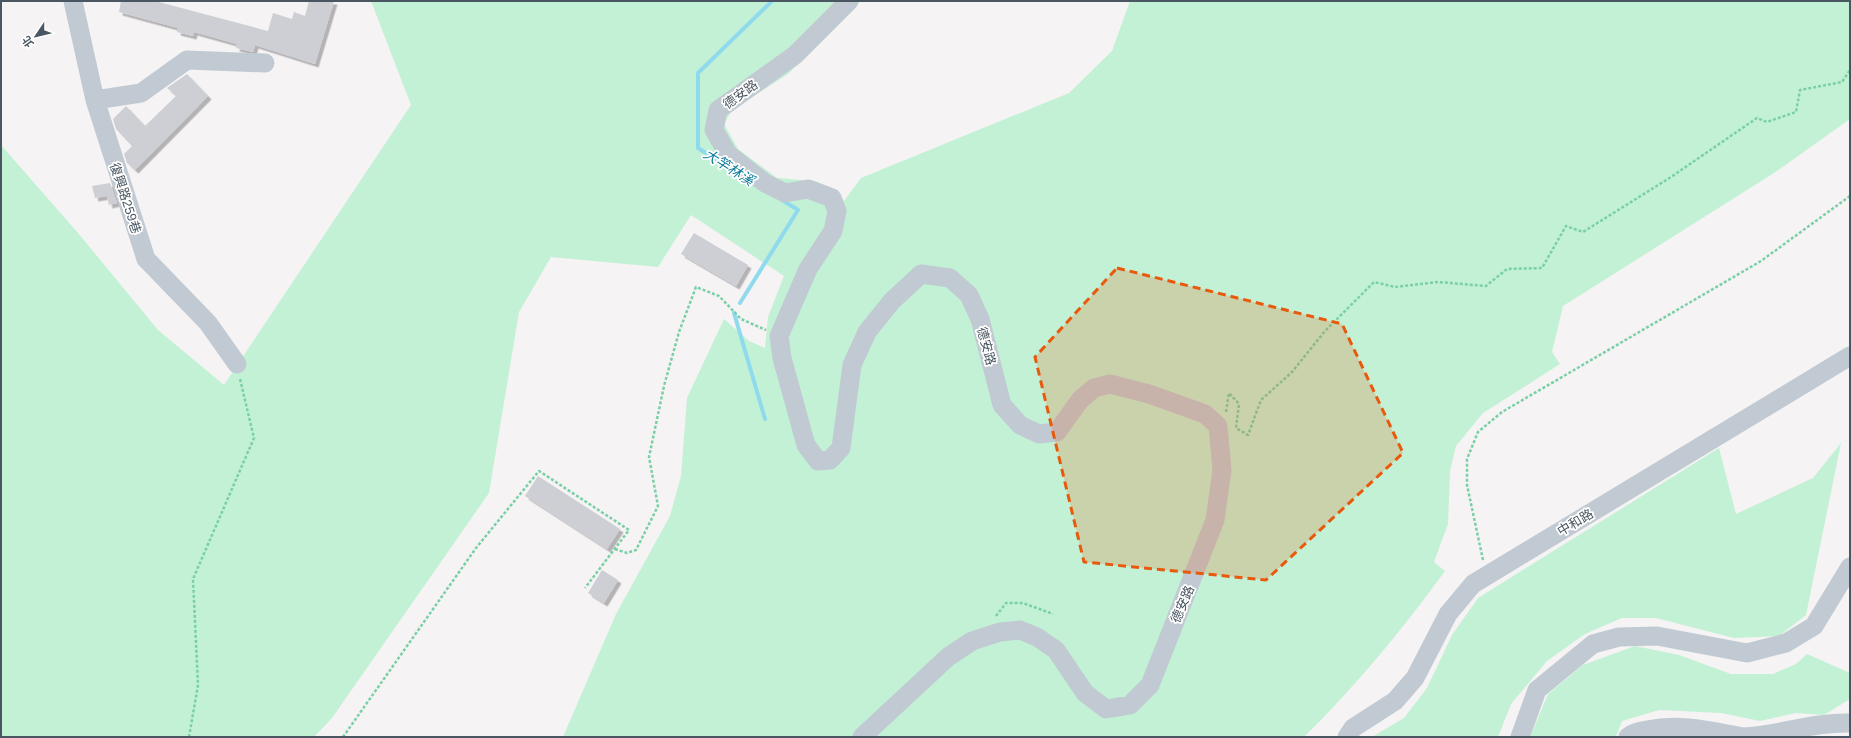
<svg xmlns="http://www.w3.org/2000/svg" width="1851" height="738" viewBox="0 0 1851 738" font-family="Helvetica,'Noto Sans TC',sans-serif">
	<defs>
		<filter id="shadow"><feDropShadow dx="3.5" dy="3.5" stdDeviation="0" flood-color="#0004"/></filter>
	</defs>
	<rect width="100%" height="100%" fill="#f5f3f3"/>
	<path fill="#c3f1d5" d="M371,1H861L788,74L732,110L724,124L738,149L777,178L815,181L834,190L844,201L861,178L1069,93L1112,51L1130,1H1850V119L1774,173L1563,306L1552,352L1560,364L1483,413L1456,446L1450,471L1448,524L1434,562L1445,571C1402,630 1356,686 1304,737H563L616,614L670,516L681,476L687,398L724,319L749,341L765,348L768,317L784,276L691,215L658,267L551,257L519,312L489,493L332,718L314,737H1V145L78,233L158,330L224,385L411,105Z
		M1841,443L1806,615L1779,636L1734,638L1656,618H1622L1585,634L1547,661L1511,704L1498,737H1372L1404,718L1427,688L1452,635L1478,598L1719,448L1736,514L1813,478Z
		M1635,646L1679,655L1731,674H1773L1796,664L1807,654L1850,673V699L1824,715L1796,713L1760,721L1721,713L1659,710L1622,721L1616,737H1530L1548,694L1583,665Z"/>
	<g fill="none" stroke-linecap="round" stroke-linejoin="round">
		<path stroke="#90daee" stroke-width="4" d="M735,171L698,148V73L772,1
			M740,303L798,210L782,200
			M734,313L765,419"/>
	</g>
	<path fill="#cdcfd5" filter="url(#shadow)" d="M121,1H155L268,31L273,13L292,19L294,12L305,16L309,1H334L315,64L255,45L253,52L249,51L236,48L237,44L194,32L193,36L177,32L178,28L119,12Z
		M187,74L208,96L135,170L127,163L124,154L132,146L116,129L113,119L126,106L145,126L176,96L167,88Z
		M110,183L117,203L109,205L107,196L95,198L92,186Z
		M694,233L748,265L736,286L681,254Z
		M538,476L620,529L607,549L525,496Z
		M602,570L618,580L604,603L588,593Z"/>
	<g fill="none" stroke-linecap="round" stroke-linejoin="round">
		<path stroke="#7ad0a6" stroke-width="2.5" stroke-dasharray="3 2" stroke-linecap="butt" d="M1226,412L1229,393L1239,404L1236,428L1248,435L1261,400L1292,372L1325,331L1374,282L1395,287L1438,282L1486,286L1507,269L1542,268L1566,226L1583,232L1671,177L1757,118L1767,122L1796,112L1800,90L1842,82L1850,70
			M615,549L627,553L636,550L658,506L649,457L664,386L679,332L696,287L719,296L741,319L766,330
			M1483,560L1467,485V459L1478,432L1502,412L1761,261L1850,196
			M996,616L1006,603H1023L1053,614
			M189,737L198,685L193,579L254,438L240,379
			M343,737L476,548L539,471L629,530L585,588"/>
		<path stroke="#c1cad2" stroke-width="19" d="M73,1L95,100L146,259L208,323L237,364
			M849,1L795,55L718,110L714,130L728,154L765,183L785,193L808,189L832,198L837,211L833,231L808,269L779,336L782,358L806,445L818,461L830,460L841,448L852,365L867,332L892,301L921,274L950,278L969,295L980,319L1002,405L1020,425L1039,434L1057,432L1080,400L1094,388L1110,384L1149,394L1205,414L1218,426L1222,470L1215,520L1150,685L1130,705L1106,709L1085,693L1056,650L1037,637L1020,630L1000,632L972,641L948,657L862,737
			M95,100L141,93L187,60L265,63
			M1347,737L1353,728L1395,701L1415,678L1448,614L1473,584L1850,356
			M1520,737L1537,690L1593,644L1619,637L1657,636L1747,653L1786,643L1814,626L1850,567
			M1628,737C1635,731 1639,732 1647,730C1681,723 1710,731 1743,737
			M1744,737C1779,735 1814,722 1850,723"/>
	</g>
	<path fill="#e8590c" fill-opacity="0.2" stroke="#e8590c" stroke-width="3" stroke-dasharray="8 5" stroke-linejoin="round" d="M1117,268L1342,324L1403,453L1266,580L1084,562L1035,357Z"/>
	<g text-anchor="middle" stroke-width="3.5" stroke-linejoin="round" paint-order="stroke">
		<g font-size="13" fill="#4a5661" stroke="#fff">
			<text transform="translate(740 94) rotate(-36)" y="5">德安路</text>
			<text transform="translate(126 198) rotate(72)" y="5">復興路259巷</text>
			<text transform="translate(987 346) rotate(75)" y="5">德安路</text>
			<text transform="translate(1575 522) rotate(-31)" y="5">中和路</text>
			<text transform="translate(1182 604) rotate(-67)" y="5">德安路</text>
		</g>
		<g font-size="14" font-style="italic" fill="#0c7c9b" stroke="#fff">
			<text transform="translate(729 167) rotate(32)" y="5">大竿林溪</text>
		</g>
	</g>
	<rect width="1851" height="738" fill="none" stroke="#4a5661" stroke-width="4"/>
	<g transform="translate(36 36) rotate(235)" stroke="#ffffff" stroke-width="3" paint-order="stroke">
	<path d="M0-3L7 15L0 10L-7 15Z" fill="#4a5661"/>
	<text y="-6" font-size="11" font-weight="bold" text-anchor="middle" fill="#4a5661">北</text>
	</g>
</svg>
